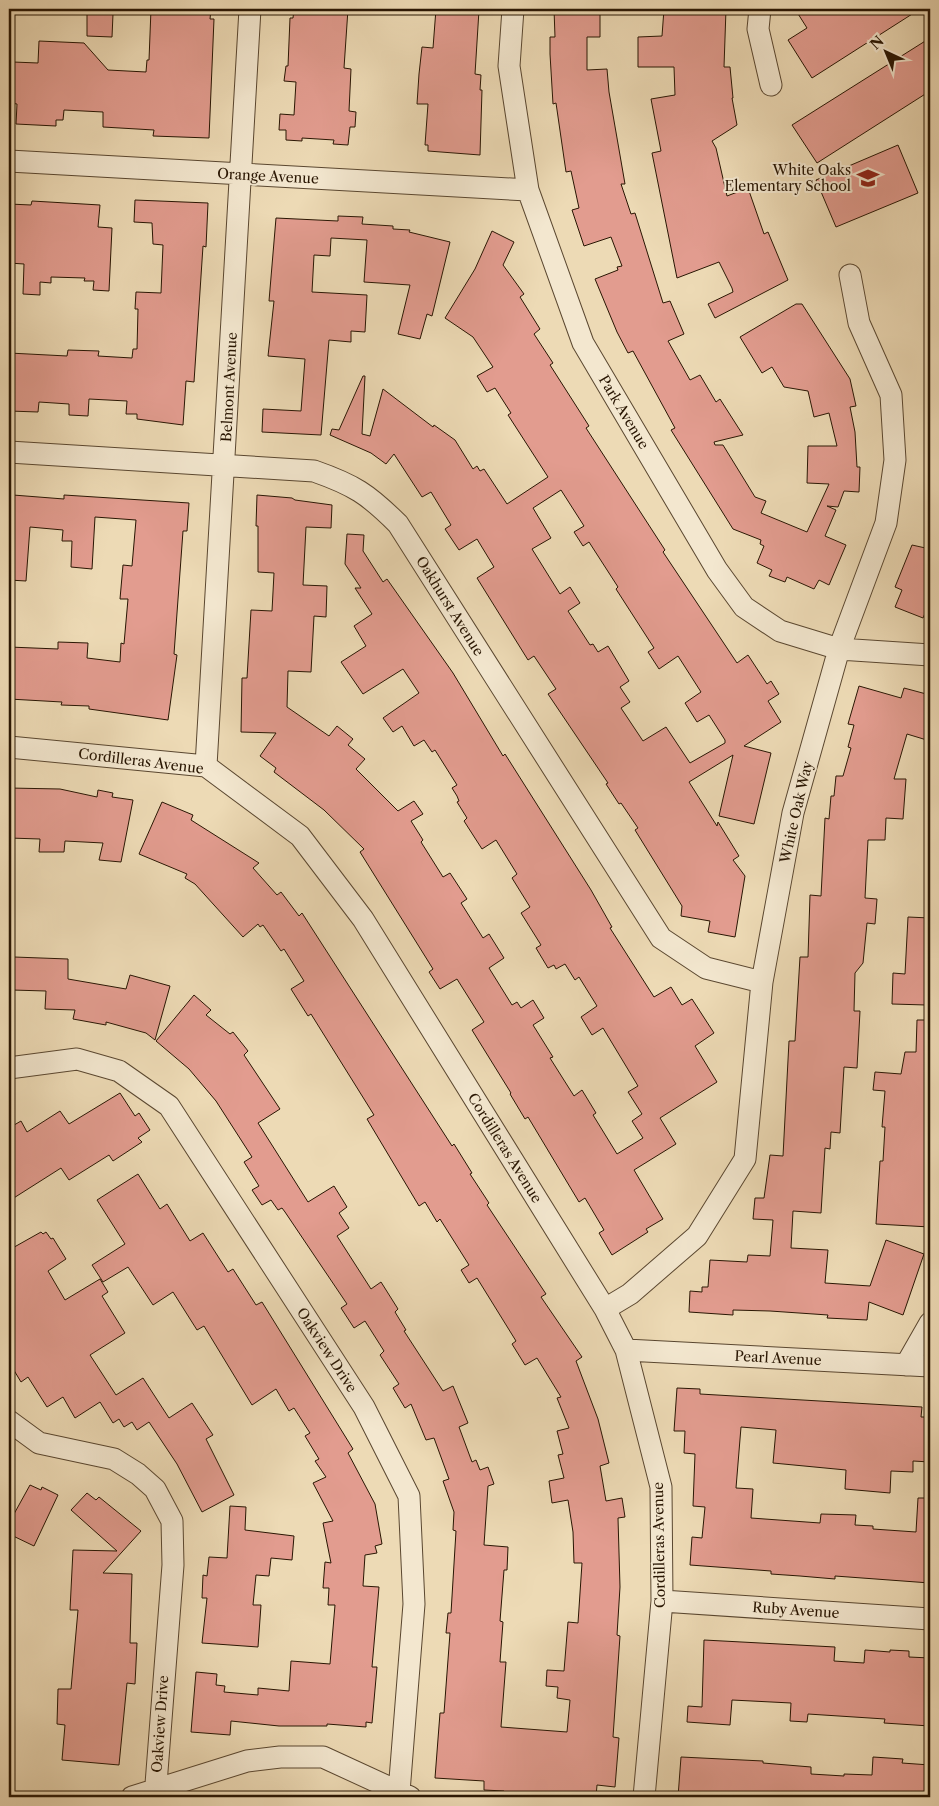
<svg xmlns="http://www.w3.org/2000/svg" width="939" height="1806" viewBox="0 0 939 1806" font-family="'Libre Caslon Text',serif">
	<rect width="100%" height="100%" fill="#eddab5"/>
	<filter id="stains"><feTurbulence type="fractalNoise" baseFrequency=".004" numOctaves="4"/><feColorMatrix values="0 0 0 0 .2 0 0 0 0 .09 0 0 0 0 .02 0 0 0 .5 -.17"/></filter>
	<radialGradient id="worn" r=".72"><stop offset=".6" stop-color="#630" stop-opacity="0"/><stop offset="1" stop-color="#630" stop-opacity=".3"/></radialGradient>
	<path fill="#e29c8f" stroke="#291603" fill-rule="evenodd" d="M151,9H211L210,19H214L209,138L153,136L154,130L103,127V112L64,110L63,120H56V126L16,124L17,104L11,103L13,62L38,63L39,41L84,43L108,70L146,72L147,60H149Z
		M294,9H348L344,68L351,69L349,111L356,112L355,127H350L348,145L333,144L334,140L302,138V141L286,140V130H279L280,114L294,115L296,82L284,81L286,66H288L290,18H293Z
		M436,9L479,10L475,74L481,75L480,90H482L480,155L428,151V145H425L428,104H417L419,74L422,47L433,48Z
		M554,9H600V37H587V70L607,69L609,92L625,184H621L631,214L635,213L663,303L670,301L684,334L668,341L690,380L700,375L716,402L720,399L743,435L714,442L715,445H723L755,497L766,501L761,513L807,532L829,484L807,483L808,446H837L829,413L814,417L808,391L784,387L772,367L762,373L740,337L796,304H802L850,379L856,406L850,407L855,432L857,467H860L859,492L844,491L838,507L827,506L836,510L825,536L846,545L829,585L819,580L814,589L787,577L785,582L769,576L772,570L757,563L764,546L760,544L761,540L733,529L671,430L675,428L633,351L628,353L617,332L595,279L618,270L617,267L622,266L611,237L584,246L572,210L579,208L571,171L566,172L556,103L553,104L550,54V37H555Z
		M664,9H726L724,67H730L733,98H732L737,125L712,141L716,148L727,196L748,188L764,234L768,232L788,280L715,318L708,304L733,292L732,288L719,262L677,278L652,153L661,151L651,99L675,95L674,67H638V37L662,36Z
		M795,9H920L812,78L788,40L807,28Z
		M87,12L113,14L112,37L87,36Z
		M930,38V91L817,163L792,125Z
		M898,145L918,193L836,227L816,180Z
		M135,200L208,203L206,247L203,246L194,382L186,381L183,425L137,419V414H126L127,401L89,399L88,416L69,415V404L39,402L38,412L9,411V353L67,356L68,350L99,351L98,356L132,358L133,349H137L138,309H135L136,292L161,293L163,245L153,244L152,223L134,222Z
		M32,201L100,205L98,227L112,228L109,291L93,290L94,281H84L85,278L51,277V283L40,282V295L23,294L24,264L9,263V204L31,205Z
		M338,216L363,217L362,224L393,226V229L410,230L409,232L450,242L432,316L427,314L420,339L398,334L410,285L364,282L367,240L331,238L330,256L314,255L312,292L367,295L365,332L351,331V342L329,340L321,435L262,432L263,409L301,411L305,359L268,356L274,301H269L276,218L338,221Z
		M492,231L514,242L503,265L524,294L520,297L540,329L534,334L553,363L550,365L589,426L586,428L665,550L663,552L737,663L748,655L767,684L771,681L779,694L768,701L781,722L744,746L771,753L754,824L719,816L733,755L689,782L717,826L718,822L739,856L733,860L745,876L735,937L708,932L710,921L681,916L682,906L635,830L638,828L621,803L619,804L606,784L608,783L548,694L556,689L534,656L528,660L477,578L494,567L477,539L459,550L445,529L451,525L431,492L422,497L394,454L386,464L371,453L330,435L332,429L339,430L363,376H365L362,434L370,436L383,389L433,427L434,425L455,440L473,469L477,466L480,471L484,469L507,504L548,477L508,415L511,413L495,388L487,392L477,376L493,367L473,337L445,318L475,269ZM561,490L584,526L574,532L583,546L589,542L618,587L616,589L654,648L648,652L659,669L678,656L701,692L685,703L697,722L709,715L725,740V743L690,763L666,727L643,741L621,708L630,702L620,687L629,681L608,646L598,652L593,644L590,645L568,611L580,603L570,587L560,594L532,549L551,538L533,508Z
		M13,495L64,499V495L189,503L187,531H183L174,654L177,655L168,720L89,709V706L61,705L62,702L9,699V647L58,649V642L88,643L87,658L120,662L121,643L124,644L128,599H120L123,565L132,566L136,520L95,517L92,569L71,567L72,541H62L63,530L30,527L26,581L9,580V543Z
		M257,495L292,498L295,500L332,505L331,528L306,527L303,585L327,586L326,617L314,616L311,672L288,671L287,707L329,736L337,726L353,739L348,745L365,759L356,769L398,811L414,801L423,814L411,821L423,840L421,842L443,877L450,873L467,899L461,903L483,938L489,934L504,958L489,968L512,1005L517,1002L521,1008L533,1000L544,1018L533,1025L553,1057L550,1058L574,1096L582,1090L596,1113L593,1115L617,1154L643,1138L632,1121L642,1114L628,1092L638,1086L603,1028L592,1035L581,1017L597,1006L579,977L575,980L565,964L556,969L554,965L548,968L536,948L541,945L521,913L530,907L512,878L517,874L496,840L482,849L464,821L467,818L457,802L459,801L457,796L452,788L457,785L435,750L432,752L424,740L414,746L402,726L393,732L383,718L419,693L403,669L363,694L341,662L366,646L354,626L372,614L355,588H361L345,564L347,534L364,535L363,551L383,582L387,579L453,673L503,756L505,754L591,890L612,927L610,928L654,997L671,987L682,1005L692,999L714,1033L695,1046L717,1082L660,1118L676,1144L634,1170L663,1219L646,1229L648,1232L612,1255L599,1233L604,1230L585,1198L579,1202L528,1117L525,1119L510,1094L511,1093L472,1030L484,1022L457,979L440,989L429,972L433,969L360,852L364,849L324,810L274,772L276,768L260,756L276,733L241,732L242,678H247L251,610L272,611L274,573L258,572V526H256Z
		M912,545L930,549V601L923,618L895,607L902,590L895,587Z
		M859,686L901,698L904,688L930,695V741L907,734L894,779H906L903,819L886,818L885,840H868L865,898L877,899L875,924L867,923L863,963L855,973L854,1011H860L857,1068L844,1067L840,1133L831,1132L830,1149L825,1148L821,1213L793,1211L791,1248L828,1250L825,1283L870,1286L886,1240L924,1254L903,1315L869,1302L867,1320L827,1318L828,1315L770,1311L733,1310V1315L689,1312L690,1291L702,1292V1287H708L710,1260L747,1262L748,1255L770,1256L773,1220L753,1219L755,1198H764L770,1155L783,1156L789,1041H795L800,957H808L810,895L821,896L825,818L829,819L831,796H834L836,776H843L851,748L848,747L854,725L848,724Z
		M9,788L60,789L97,797L98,790L113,793L112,797L133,800L121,862L99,860L103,843L65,841L64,852H39L40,839L9,838Z
		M162,802L193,815L191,820L259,863L253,868L277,895L281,892L299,916L302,913L452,1146L454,1144L472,1173L470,1174L489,1203L487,1205L546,1294L541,1297L582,1357L576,1361L598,1419L609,1463L600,1466L606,1501L622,1498L625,1517L618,1518L620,1587L617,1635L620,1636L613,1737L619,1738L615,1787L597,1785L596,1797H504V1791L484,1790V1781L435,1778L440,1713H444L450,1633H446L448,1613H451L456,1531L453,1530L454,1512L443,1481L449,1479L434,1438L426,1440L411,1404L405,1408L393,1388L399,1384L380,1355L384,1351L365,1321L354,1328L341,1308L347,1304L285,1212L282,1208L278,1210L271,1200L262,1205L252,1190L259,1186L244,1162L252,1157L216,1101L189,1069L156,1041L194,995L211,1010L206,1015L230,1034L233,1032L248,1051L244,1055L280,1109L258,1123L308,1202L334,1186L347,1207L339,1213L349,1228L337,1236L371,1289L381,1282L398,1309L395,1312L406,1330L404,1331L443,1391L453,1386L468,1423L459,1427L472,1462L476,1460L480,1470L488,1467L494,1484L488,1486L484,1545L508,1547L507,1570H504L500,1621L503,1622L500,1662H506L501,1727L567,1732L570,1700L557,1698L558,1687L546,1686L547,1670L564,1671L568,1622L578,1623L582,1563H574L573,1532L568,1500L552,1503L549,1481L564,1478L558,1455L563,1454L557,1431L569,1428L557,1398L561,1397L537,1358L525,1365L512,1344L516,1341L477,1278L469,1283L461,1270L469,1265L440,1219L437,1222L425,1202L419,1206L367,1119L374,1115L311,1014L308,1016L291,989L304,981L284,949L281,951L263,925L260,927L258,924L243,937L195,884L185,878L187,874L139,854Z
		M908,917L930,918L926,1005L892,1004L893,973L905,974Z
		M14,957L68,959V979L126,989L130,975L170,986L155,1040L146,1033L106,1022V1025L73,1019L75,1010L45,1009L46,991L12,990Z
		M917,1020H930V1227L876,1224L880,1161H883L885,1127H882L885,1091L873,1090L875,1072L901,1074L905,1052H916Z
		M120,1093L135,1116L139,1113L150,1130L138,1138L142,1142L113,1161L109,1155L69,1180L61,1168L9,1201V1128L21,1121L27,1132L60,1111L69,1124Z
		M138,1174L160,1209L167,1204L190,1241L203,1233L228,1272L233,1269L256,1305L262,1302L353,1449L348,1453L375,1504L382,1544L375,1546L377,1553L365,1555L363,1586L379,1587L372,1667H377L372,1723L366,1722V1727L327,1724V1726H279L231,1721L230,1735L191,1732L196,1672L217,1674L216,1685L225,1686L224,1692L258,1695V1688L289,1691L291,1661L330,1664L335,1605H328L329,1588H323L325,1562L331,1563L323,1523L333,1521L313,1483L326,1477L315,1461L319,1459L305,1436L310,1433L294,1408L289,1411L276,1389L252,1405L204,1326L197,1330L173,1292L153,1305L128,1267L103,1282L92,1265L125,1244L97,1200Z
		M41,1232L43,1234L46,1232L51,1239L53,1238L66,1259L48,1271L65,1300L100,1279L108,1292L102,1296L125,1333L90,1355L116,1395L143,1378L169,1418L192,1403L213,1435L206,1439L234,1495L202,1512L177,1464L149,1422L137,1430L132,1422L124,1427L119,1419L113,1423L100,1402L75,1418L63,1397L47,1407L28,1377L21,1382L9,1362V1250Z
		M677,1388L700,1389V1394L922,1407L921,1417H930V1462L913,1461V1472L891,1471L890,1493L845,1489L846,1470L773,1463L776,1430L741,1427L736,1488L753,1489L751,1518L820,1523L821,1514L856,1515L855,1525L873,1526V1529L916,1532L918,1498H930V1583L835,1576V1579L800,1576L771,1574V1571L690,1565L692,1537L702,1538L705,1507L693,1506L695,1454L684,1453L685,1431H674Z
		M30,1485L41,1490L42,1487L58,1495L34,1546L9,1534V1523Z
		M87,1493L96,1500L99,1497L141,1531L103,1573L132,1574L130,1643H137L135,1684L127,1683L119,1765L62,1760L65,1725L57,1724L58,1689H71L78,1610H70L73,1550L117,1551L71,1510Z
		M230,1506L246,1507L245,1530L294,1536L292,1560L271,1558L269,1576L256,1575L253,1605H261L258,1647L202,1643L207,1598H202L203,1575L207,1576L209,1557L227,1558Z
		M704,1640L835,1647L834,1661L864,1663L865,1650L890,1652V1650L909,1651V1657L930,1658V1726L884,1723L885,1719L808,1714L807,1722L790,1721L791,1703L732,1700L730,1725L687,1722L688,1706L702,1707Z
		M681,1757L763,1761V1763L811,1767V1774L844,1776V1774L872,1775L873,1757L903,1759L902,1763L930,1765V1797H678Z"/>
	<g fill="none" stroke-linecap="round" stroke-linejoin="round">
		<g stroke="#5a4730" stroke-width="23">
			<path id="minor" d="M513,9L509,66L528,190L583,343L717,570L744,607L780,631L839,649L930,655
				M760,9L758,29L771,85
				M9,161L528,190
				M9,452L314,471C354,485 368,494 398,524L661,938L706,968L762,982
				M9,747L206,766L300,836L363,919L605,1309L626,1350L661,1487L662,1601L644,1797
				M206,766L250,9
				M9,1068L77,1059L119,1071L169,1106L364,1407L409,1496L414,1604L399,1792
				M605,1309L630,1294L697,1236L745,1159L762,982L793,813L839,649L886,523L895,460L891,395L859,323L850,275
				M626,1350L930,1366
				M906,1365L930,1323
				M9,1421L39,1443L114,1459L138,1474L155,1489L172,1521L173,1565L155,1797
				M662,1601L930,1619
				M132,1797L247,1761L280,1757H323L410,1797"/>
		</g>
		<use href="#minor" stroke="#f3e7cf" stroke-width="21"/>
	</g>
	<defs>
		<g id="school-bare" transform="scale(1.725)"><path d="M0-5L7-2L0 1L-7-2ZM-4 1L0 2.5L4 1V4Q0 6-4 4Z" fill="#8f2418" stroke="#f3e7cf" stroke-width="2.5" paint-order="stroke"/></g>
	</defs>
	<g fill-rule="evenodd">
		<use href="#school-bare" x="868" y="178"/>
	</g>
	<g text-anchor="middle" stroke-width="4" stroke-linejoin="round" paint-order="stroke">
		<g font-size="14" fill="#291603" stroke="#f3e7cf" text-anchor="end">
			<text x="851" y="175">White Oaks<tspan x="851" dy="16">Elementary School</tspan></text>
		</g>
		<g font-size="14" fill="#291603" stroke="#f3e7cf">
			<text transform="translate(268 176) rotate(3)" y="5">Orange Avenue</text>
			<text transform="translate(229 387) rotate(-87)" y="5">Belmont Avenue</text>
			<text transform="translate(624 412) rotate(59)" y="5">Park Avenue</text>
			<text transform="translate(450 606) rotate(58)" y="5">Oakhurst Avenue</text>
			<text transform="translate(141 761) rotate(7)" y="5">Cordilleras Avenue</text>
			<text transform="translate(796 812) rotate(-77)" y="5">White Oak Way</text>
			<text transform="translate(505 1148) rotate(58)" y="5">Cordilleras Avenue</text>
			<text transform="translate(327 1350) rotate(57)" y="5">Oakview Drive</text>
			<text transform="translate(778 1358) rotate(3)" y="5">Pearl Avenue</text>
			<text transform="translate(659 1545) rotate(-91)" y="5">Cordilleras Avenue</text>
			<text transform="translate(796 1610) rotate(4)" y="5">Ruby Avenue</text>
			<text transform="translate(160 1724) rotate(-86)" y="5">Oakview Drive</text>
		</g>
	</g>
	<rect width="939" height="1806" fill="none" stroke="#eddab5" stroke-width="30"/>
	<rect x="10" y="10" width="919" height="1786" fill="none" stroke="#291603" stroke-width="2.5"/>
	<rect x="15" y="15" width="909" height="1776" fill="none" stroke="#291603"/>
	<g transform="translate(886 52) rotate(316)" stroke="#f3e7cf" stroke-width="4" paint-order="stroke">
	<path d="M0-4L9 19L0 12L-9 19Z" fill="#291603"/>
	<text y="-8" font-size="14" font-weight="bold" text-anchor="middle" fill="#291603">N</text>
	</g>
	<rect width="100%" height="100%" filter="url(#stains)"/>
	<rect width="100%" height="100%" fill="url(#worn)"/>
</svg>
